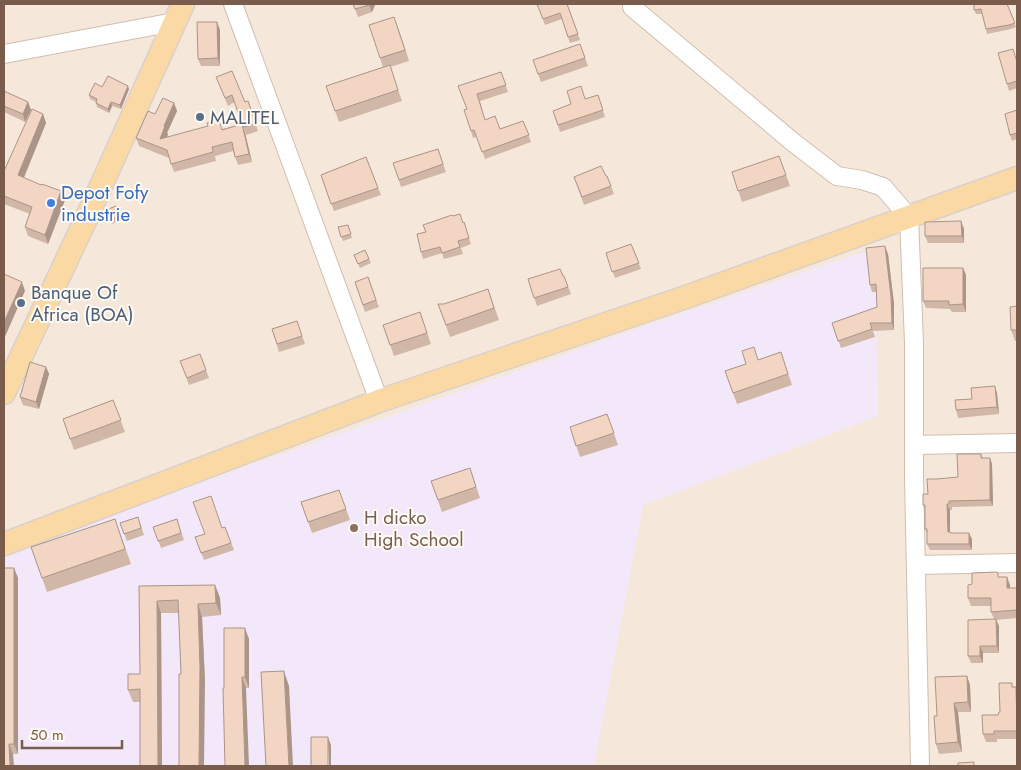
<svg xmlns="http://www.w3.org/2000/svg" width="1021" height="770" viewBox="0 0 1021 770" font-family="Jost,sans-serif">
	<rect width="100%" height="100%" fill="#fdf6ec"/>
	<path fill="#f5e8da" d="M4,4H1017V766H4Z"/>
	<path fill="#f3e8fa" d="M875,248L878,416L643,505L594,766H4V552L653,323Z"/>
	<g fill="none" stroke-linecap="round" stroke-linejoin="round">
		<g stroke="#d1beb0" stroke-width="20">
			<path id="minor" d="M233,4L379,401
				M632,7L794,143L837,176L862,180L883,187L909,217L914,343V477L920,766
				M4,54L174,22
				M914,445L1017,443
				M916,565L1017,563"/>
		</g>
		<g stroke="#dad1cd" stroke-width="25">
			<path id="major" d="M4,393L86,219L183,4
				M4,544L379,401L683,298L1017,178"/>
		</g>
		<use href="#minor" stroke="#fff" stroke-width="18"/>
		<use href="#major" stroke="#fbd9a5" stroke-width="22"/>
	</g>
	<path fill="#d1b7a8" d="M353,4H383L375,5L372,12L358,17Z
		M537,4H567L580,40L570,43L562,19L545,25Z
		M1007,4L1016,27L1011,29L987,34L982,14H976L974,10Z
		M217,22L220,30V66H201L198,59Z
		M398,28L409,61L390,67L402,101L339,122L326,86L383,67L380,58Z
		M580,44L588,66L541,82L533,60Z
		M1017,61V88L1009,91L1007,84Z
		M501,72L508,92L480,101L485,120L500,129L523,121L531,142L485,159L477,137L473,138L471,131L467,109L458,86Z
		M216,77L245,102L248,101L258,131L246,135L235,102L228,106Z
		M102,87L129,89L121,109L112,106L109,113L97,107L96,103V102L90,99L89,95Z
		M4,91L28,102L31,110L25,122L4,112Z
		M598,95L605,117L560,132L553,111Z
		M174,103L177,111L167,133L168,134L167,137L222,129L242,124L245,133L252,162L238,165L233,151L215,156L216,161L174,172L169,158L139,146L136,138L155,114Z
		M1017,110V139L1012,141L1010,135Z
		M43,114L46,123L24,178L65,200L48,244L28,236L25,227L30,214L4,204V171Z
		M438,149L446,172L401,187L393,163Z
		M779,156L790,186L742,202L732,172Z
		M366,157L381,195L334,211L321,175Z
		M606,176H607L614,194L584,205L574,177Z
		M116,206L121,220L112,224L106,210Z
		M453,216L463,223L464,222L471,244L461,248L463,254L444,259L442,253L423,259L421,252Z
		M961,221L964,229V243H928L925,236Z
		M348,225L352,238L343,241L338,227Z
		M631,244L641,269L615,278L606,253Z
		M365,250L371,263L360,268L354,255Z
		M888,254L894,304V330L873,331L875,337L841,348L832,323L877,307L876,292H872L870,285Z
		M963,268L966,275V312H952L950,309L926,308L923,301Z
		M563,276H564L571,294L537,306L528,279Z
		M368,277L379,307L365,312L355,282Z
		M488,289L499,320L450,337L438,304H444Z
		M1017,306V341H1015L1011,330Z
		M420,312L431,344L394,356L383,325Z
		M297,321L305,344L279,352L272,329Z
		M781,352L792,385L737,404L725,371Z
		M200,354L209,378L189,385L180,361Z
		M46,367L49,374L39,409L23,405L20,397Z
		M997,393L999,414L958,418L956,410L972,399Z
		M113,400L125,432L74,450L63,419Z
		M607,414L618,445L580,457L570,427Z
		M981,454L983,458H990L992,464L993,506L952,507V510H950V532L951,533L972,539V550H930L927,544V534L925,529V509L923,505L928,494L937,479L958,477Z
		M470,468L480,498L442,512L431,481Z
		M339,490L350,520L312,533L301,502Z
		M138,517L144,535L127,541L120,523Z
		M115,519L131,564L47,592L31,547Z
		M177,519L184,540L161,548L153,527Z
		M225,527L234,550L204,560L195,537Z
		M14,568L18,578V754H13L4,766Z
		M999,577L1010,585V588H1017V618L996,620L999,626V653H983V663H971L968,656L994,619L991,612V606H971L968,598L972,584Z
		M215,585L220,598L221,615L202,617L205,681L181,674L179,613H161L162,766H140V702H133L128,690L140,674L139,586Z
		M249,639V688H224Z
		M967,676L970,685L971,712H958L962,752L939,754L936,744L937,716Z
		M1013,687H1016L1017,690V739H997V742H986L983,734L998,715Z"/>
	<path fill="#aa9588" d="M369,4H374L375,5L372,12L369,5Z
		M394,17L398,28L409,61L405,50Z
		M217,22L220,30V66L218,58Z
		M128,86L129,89L121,109L120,105Z
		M28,102L31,110L25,122L23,114Z
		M111,102L112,106L109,113L108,109Z
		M174,103L177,111L167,133L168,134L163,147L160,139L164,126Z
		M43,114L46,123L21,184L18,175Z
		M242,124L245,133L252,162L249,154Z
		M61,191L65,200L48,244L45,235Z
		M961,221L964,229V243L962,236Z
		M885,246L888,254L894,304V330L892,323Z
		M963,268L966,275V312L963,304Z
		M22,282L25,291L4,339V322Z
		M46,367L49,374L39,409L36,402Z
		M995,386L997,393L999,414L997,407Z
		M990,458L992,464L993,506L990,500Z
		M947,504L950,510V538L948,532Z
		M969,533L972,539V550L969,544Z
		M14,568L18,578V754L14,744Z
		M1007,577L1010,585V596L1007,588Z
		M215,585L220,598L221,615L216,603Z
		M157,601L161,613L162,766H158Z
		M198,604L202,617L205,681L204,766H199Z
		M996,619L999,626V653L997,646Z
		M245,628L249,639V688L245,677Z
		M980,646L983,653V663L980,656Z
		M284,671L289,686L293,766H289Z
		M967,676L970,685L971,712L968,702Z
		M242,677L246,688L249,766H245Z
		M954,703L958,712L962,752L958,742Z
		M328,737L331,745V766H329Z
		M9,744L13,754L14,766H10Z"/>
	<path fill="#f3d5c3" stroke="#aa9588" d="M353,4H369V5L355,9Z
		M537,4H567L578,34L568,37L560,13L543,19Z
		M974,4H1007L1015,23L1009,25L986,29L981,9L974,10Z
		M394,17L405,50L380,58L369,25Z
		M197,22H217L218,58L198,59Z
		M580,44L585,58L538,74L533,60Z
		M1013,49L1017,62V81L1007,84L998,53Z
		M390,65L398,90L335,111L326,86Z
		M232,71L245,102L248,101L256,124L243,127L232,95L225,98L216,77Z
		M501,72L506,85L477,94L485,120L495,116L500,129L523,121L529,135L482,152L474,130L471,131L464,110L467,109L458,86Z
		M108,76L128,86L120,105L111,102L108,109L96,103L97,99L89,95L95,83L102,87Z
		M581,86L585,99L598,95L603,110L558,125L553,111L571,104L567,91Z
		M4,91L28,102L23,114L4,106Z
		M163,98L174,103L164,126H165L160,139L208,126L207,123L219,120L222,130L242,124L249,154L235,157L232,142L212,147L213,152L171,164L167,150L136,138L148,111L155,114Z
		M32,109L43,114L18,175L41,185L42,184L61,191L45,235L25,227L32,207L4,196V171Z
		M1017,110V133L1010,135L1005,114Z
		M438,149L443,164L399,180L393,163Z
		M779,156L786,175L738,191L732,172Z
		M366,157L378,188L331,204L321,175Z
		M601,166L606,176H607L611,186L582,197L574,177Z
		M116,206L120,216L110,220L106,210Z
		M460,214L463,223L464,222L469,238L458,241L460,247L442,253L440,247L421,252L417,234L426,232L423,225L452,215L453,216Z
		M961,221L962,236H925V222Z
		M348,225L351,234L341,237L338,227Z
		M631,244L639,263L612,272L606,253Z
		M885,246L891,296L892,323H870L872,329L838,341L832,323L877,307L876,284L870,285L866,248Z
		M365,250L369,259L358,264L354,255Z
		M923,268H963V304L949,305V301H923Z
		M560,269L563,276H564L568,287L534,298L528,279Z
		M4,274L22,282L4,322Z
		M368,277L376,300L363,305L355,282Z
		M488,289L494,308L446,325L438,304H444Z
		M1017,306V330H1011L1010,307Z
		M420,312L427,333L390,345L383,325Z
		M297,321L302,336L277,344L272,329Z
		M754,347L758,360L781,352L788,374L733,393L725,371L746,364L742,351Z
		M200,354L206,370L187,378L180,361Z
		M30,362L46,367L36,402L20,397Z
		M995,386L997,407L956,410L955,400L972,399L971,388Z
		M113,400L121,420L70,439L63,419Z
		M607,414L614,433L576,446L570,427Z
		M957,454H981V458H990V500L949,501V504H947L948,532H950L951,533H969V544H927V529H925V505H923V494H928L927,479H937L958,477Z
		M470,468L476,487L438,500L431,481Z
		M339,490L346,509L308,522L301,502Z
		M211,496L222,528L225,527L231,543L201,553L195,537L205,534L193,502Z
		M138,517L141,528L124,534L120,523Z
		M115,519L125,549L42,578L31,547Z
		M177,519L181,533L158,541L153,527Z
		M4,568H14V744H9L10,766H4Z
		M996,572L998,573V577H1007V588H1017V610L991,612V598H968V585L972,584V573Z
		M215,585L216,603L198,604L200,668L199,766H179V674H181L178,600L157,601L158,766H140V689L128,690V674H140L139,586Z
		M996,619L997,646H980V656H968V620Z
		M224,628H245V677H242L245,766H225L223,688H224Z
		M284,671L289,766H266L261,672Z
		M967,676L968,702L954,703L958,742L936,744L934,716H937L935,677Z
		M999,683H1012V687H1016L1017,731H994V734H983L982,715H998L999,712H1000Z
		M311,737H328V766H311Z
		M974,762V766H958V763Z"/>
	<g fill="#5c6f8a" stroke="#fffaf3" stroke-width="2">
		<circle cx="200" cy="117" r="5"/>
		<circle cx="21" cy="303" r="5"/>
	</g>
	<circle fill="#3f7fe0" stroke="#fffaf3" stroke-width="2" cx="51" cy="203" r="5"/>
	<circle fill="#8d6e63" stroke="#fffaf3" stroke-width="2" cx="354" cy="528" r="5"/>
	<g text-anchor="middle" stroke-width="4" stroke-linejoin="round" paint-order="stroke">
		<g font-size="19" fill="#4e5e75" stroke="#fffaf3" text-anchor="start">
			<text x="210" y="124">MALITEL</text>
			<text x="31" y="299">Banque Of<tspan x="31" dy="22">Africa (BOA)</tspan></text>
		</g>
		<g font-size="19" fill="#366cbe" stroke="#fffaf3" text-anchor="start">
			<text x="61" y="199">Depot Fofy<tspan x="61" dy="22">industrie</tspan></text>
		</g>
		<g font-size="19" fill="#785e54" stroke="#fffaf3" text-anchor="start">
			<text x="364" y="524">H dicko<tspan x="364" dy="22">High School</tspan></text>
		</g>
	</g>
	<rect width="1021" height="770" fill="none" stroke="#7a5c4d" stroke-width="10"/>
	<path d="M22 740v8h100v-8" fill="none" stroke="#7a5c4d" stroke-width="2.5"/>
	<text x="30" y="740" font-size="15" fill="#7a5c4d" stroke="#fffaf3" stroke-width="4" paint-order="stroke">50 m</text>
</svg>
